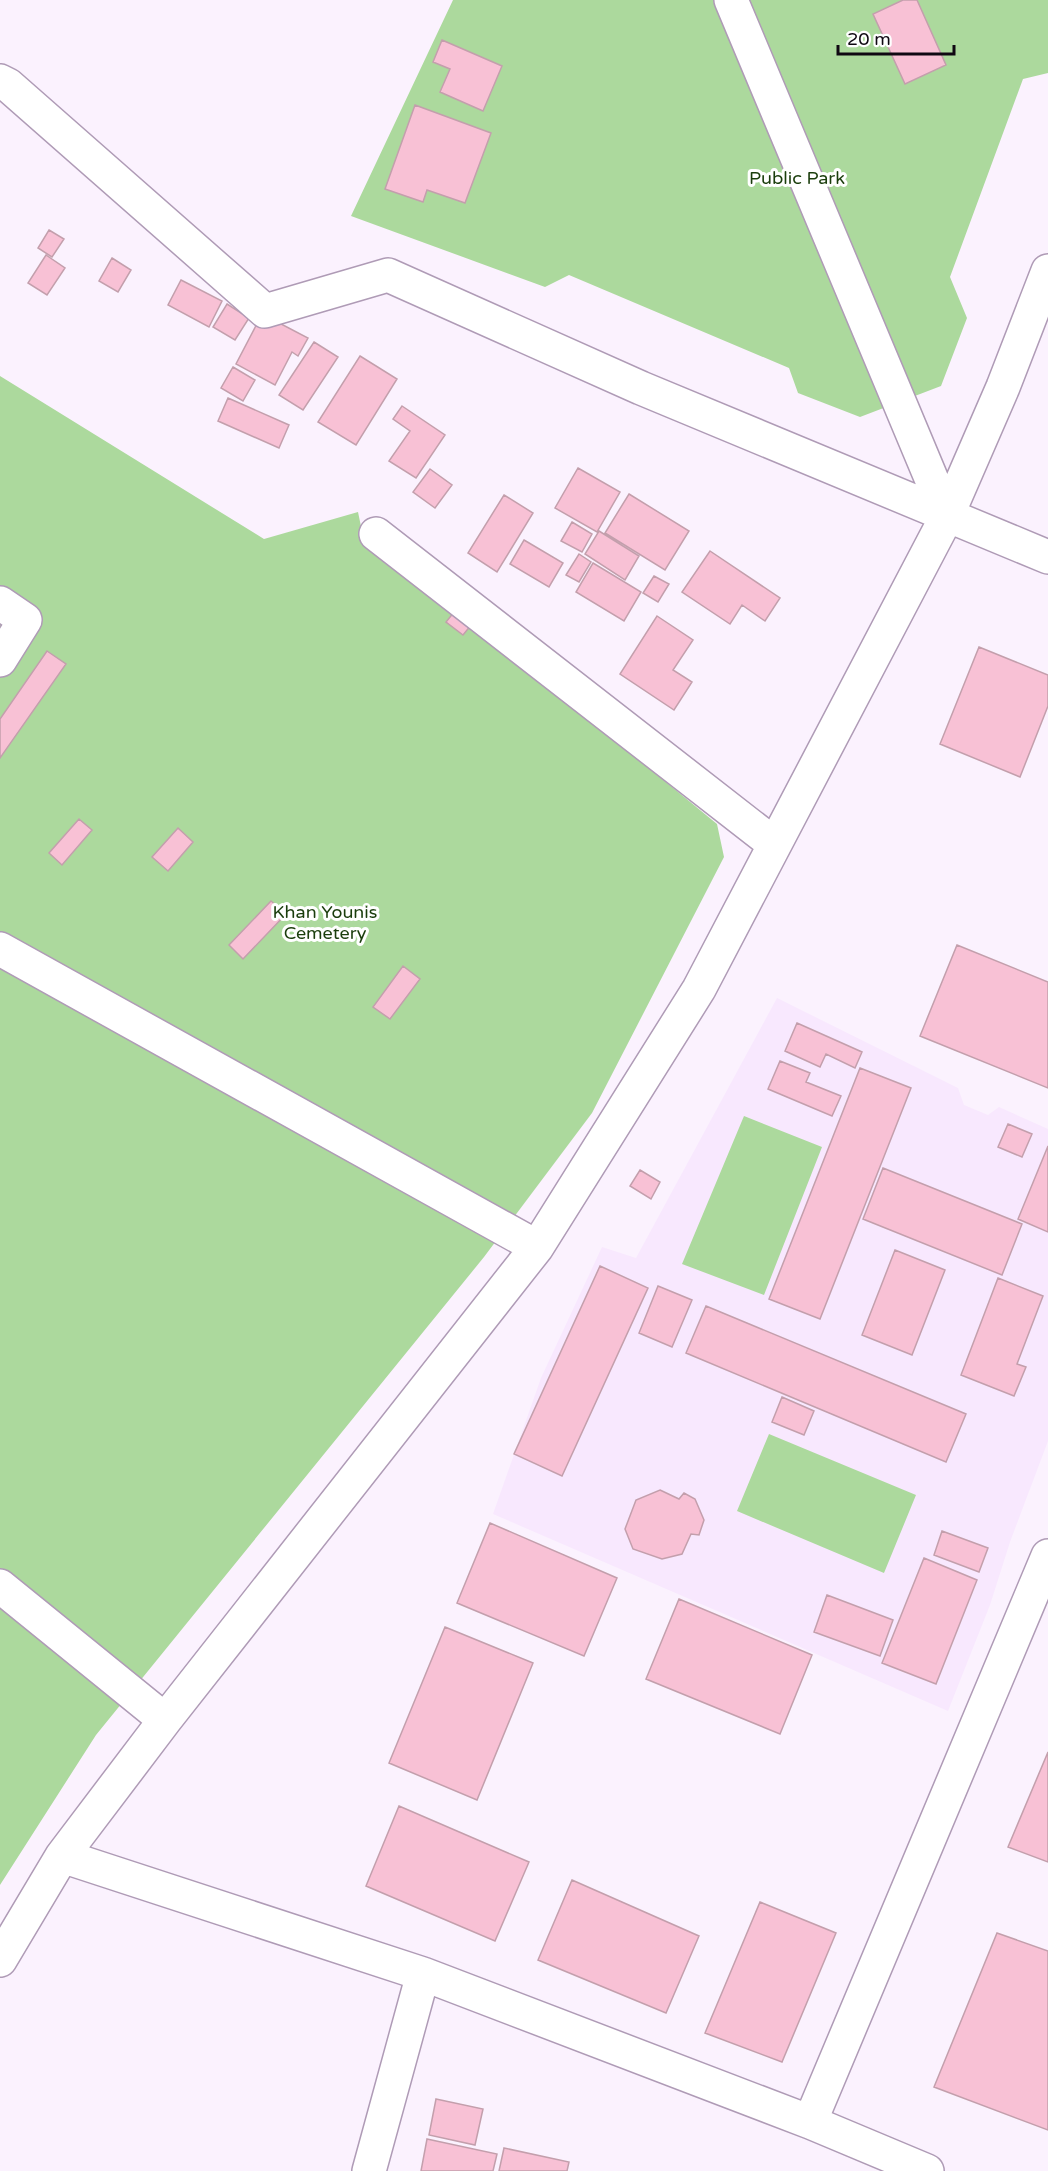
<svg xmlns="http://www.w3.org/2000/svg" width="1048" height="2171" viewBox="0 0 1048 2171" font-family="'Varela Round',sans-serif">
	<rect width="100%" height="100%" fill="#fbf2fe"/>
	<path fill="#f8e8fe" d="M777,998L958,1088L964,1105L988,1115L999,1107L1048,1129V1441L1010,1542L990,1605L948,1711L493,1514L541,1378L602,1247L636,1258Z"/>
	<path fill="#acd99d" d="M453,0H1048V73L1023,79L950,277L967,318L941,386L860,417L798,393L789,368L569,275L545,287L351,216Z
		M0,376L264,539L358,512L363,536L415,576L717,824L724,857L592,1113L484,1257L96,1735L0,1885Z
		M744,1116L822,1147L764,1295L682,1264Z
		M769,1434L916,1495L884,1573L737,1511Z"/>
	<path fill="#f8c1d5" stroke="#c39fac" stroke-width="1.5" d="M903,0H917L946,65L905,84L873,14Z
		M442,40L502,66L483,111L440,92L450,69L433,62Z
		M415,105L491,133L465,203L427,190L423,202L385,189Z
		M49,230L64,239L52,257L38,248Z
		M46,255L65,268L47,295L28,283Z
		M112,258L131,270L118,292L99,281Z
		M181,280L222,301L209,327L168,305Z
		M227,304L249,318L235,340L213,327Z
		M262,314L308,338L298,356L292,352L275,385L236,364Z
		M314,342L338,357L303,410L279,395Z
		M360,356L397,379L356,445L318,422Z
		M233,367L255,380L243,401L221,388Z
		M228,398L289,425L279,448L218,421Z
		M402,406L445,435L416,478L389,461L410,431L393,419Z
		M578,468L620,492L597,532L555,508Z
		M430,469L452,485L435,508L413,492Z
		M629,494L689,531L665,570L605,533Z
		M504,495L533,513L497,572L468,553Z
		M572,522L592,534L582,552L561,541Z
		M599,531L639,556L625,580L585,554Z
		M524,540L563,563L549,587L510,564Z
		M710,551L780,598L765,621L742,605L730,624L682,592Z
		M579,554L591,562L579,582L566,575Z
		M593,563L641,592L624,621L576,592Z
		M654,576L669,584L658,602L643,593Z
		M459,606L476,619L463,635L446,622Z
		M657,616L693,640L673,670L692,682L674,710L620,674Z
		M979,647L1048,675V706L1020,777L940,744Z
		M47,651L66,664L0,758V719Z
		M79,819L92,830L62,865L49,853Z
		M178,828L193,842L168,871L152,857Z
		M271,901L286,914L243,959L229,945Z
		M957,945L1048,982V1088L920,1036Z
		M403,966L420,979L390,1019L373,1007Z
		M797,1023L862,1052L855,1068L826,1054L820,1067L785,1051Z
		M780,1061L810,1073L806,1082L841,1096L832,1116L768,1089Z
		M860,1068L911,1088L820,1319L769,1299Z
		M1008,1124L1032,1134L1022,1157L998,1147Z
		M1048,1146V1232L1018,1219Z
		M883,1168L1022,1224L1002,1275L863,1219Z
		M640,1170L660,1182L651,1199L630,1186Z
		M895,1250L945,1270L912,1355L862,1335Z
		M600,1266L648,1288L562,1476L514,1454Z
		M998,1278L1043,1296L1017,1364L1026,1367L1014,1396L961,1375Z
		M658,1286L692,1300L672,1347L639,1333Z
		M706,1306L966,1414L946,1462L686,1353Z
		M782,1397L814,1411L804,1435L772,1422Z
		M660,1490L679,1499L684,1493L695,1499L704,1520L699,1535L691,1534L682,1554L662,1559L633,1549L625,1529L636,1500Z
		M490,1523L617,1578L584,1656L457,1603Z
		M942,1531L988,1548L979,1572L934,1555Z
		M924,1558L977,1580L936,1684L882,1663Z
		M827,1595L893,1620L880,1656L814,1632Z
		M679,1599L812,1655L780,1734L646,1679Z
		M445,1627L533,1663L477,1800L389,1763Z
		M1048,1752V1862L1008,1847Z
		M399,1806L529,1862L495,1941L366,1886Z
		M572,1880L699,1936L666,2013L538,1960Z
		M760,1902L836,1933L782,2062L705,2033Z
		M997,1933L1048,1951V2130L934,2087Z
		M436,2099L483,2109L475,2145L429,2135Z
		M427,2139L497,2154L493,2171H421Z
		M504,2148L569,2162L567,2171H499Z"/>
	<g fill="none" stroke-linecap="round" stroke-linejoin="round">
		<g stroke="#af9bb6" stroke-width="36">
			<path id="minor" d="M731,0L947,516
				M0,81L8,85L265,311L388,275L641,388L1048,557
				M376,534L774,844
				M0,603L25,620L0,660
				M0,949L537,1247
				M0,1586L165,1720
				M62,1856L423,1974L810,2122L927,2171
				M0,1960L62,1856L165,1720L537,1247L699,989L947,516L1003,387L1048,271
				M810,2122L1048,1556
				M369,2171L423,1974"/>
		</g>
		<use href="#minor" stroke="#fff" stroke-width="33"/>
	</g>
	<g text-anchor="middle" stroke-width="6" stroke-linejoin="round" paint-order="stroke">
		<g font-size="18" fill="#1a3d0c" stroke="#fff">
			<text x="797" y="184">Public Park</text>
			<text x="325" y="918">Khan Younis<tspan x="325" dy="21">Cemetery</tspan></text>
		</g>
	</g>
	<path d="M838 45v9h116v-9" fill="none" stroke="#0f0812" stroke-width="3"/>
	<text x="847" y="45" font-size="18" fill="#0f0812" stroke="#ffffff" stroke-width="4.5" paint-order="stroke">20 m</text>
</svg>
